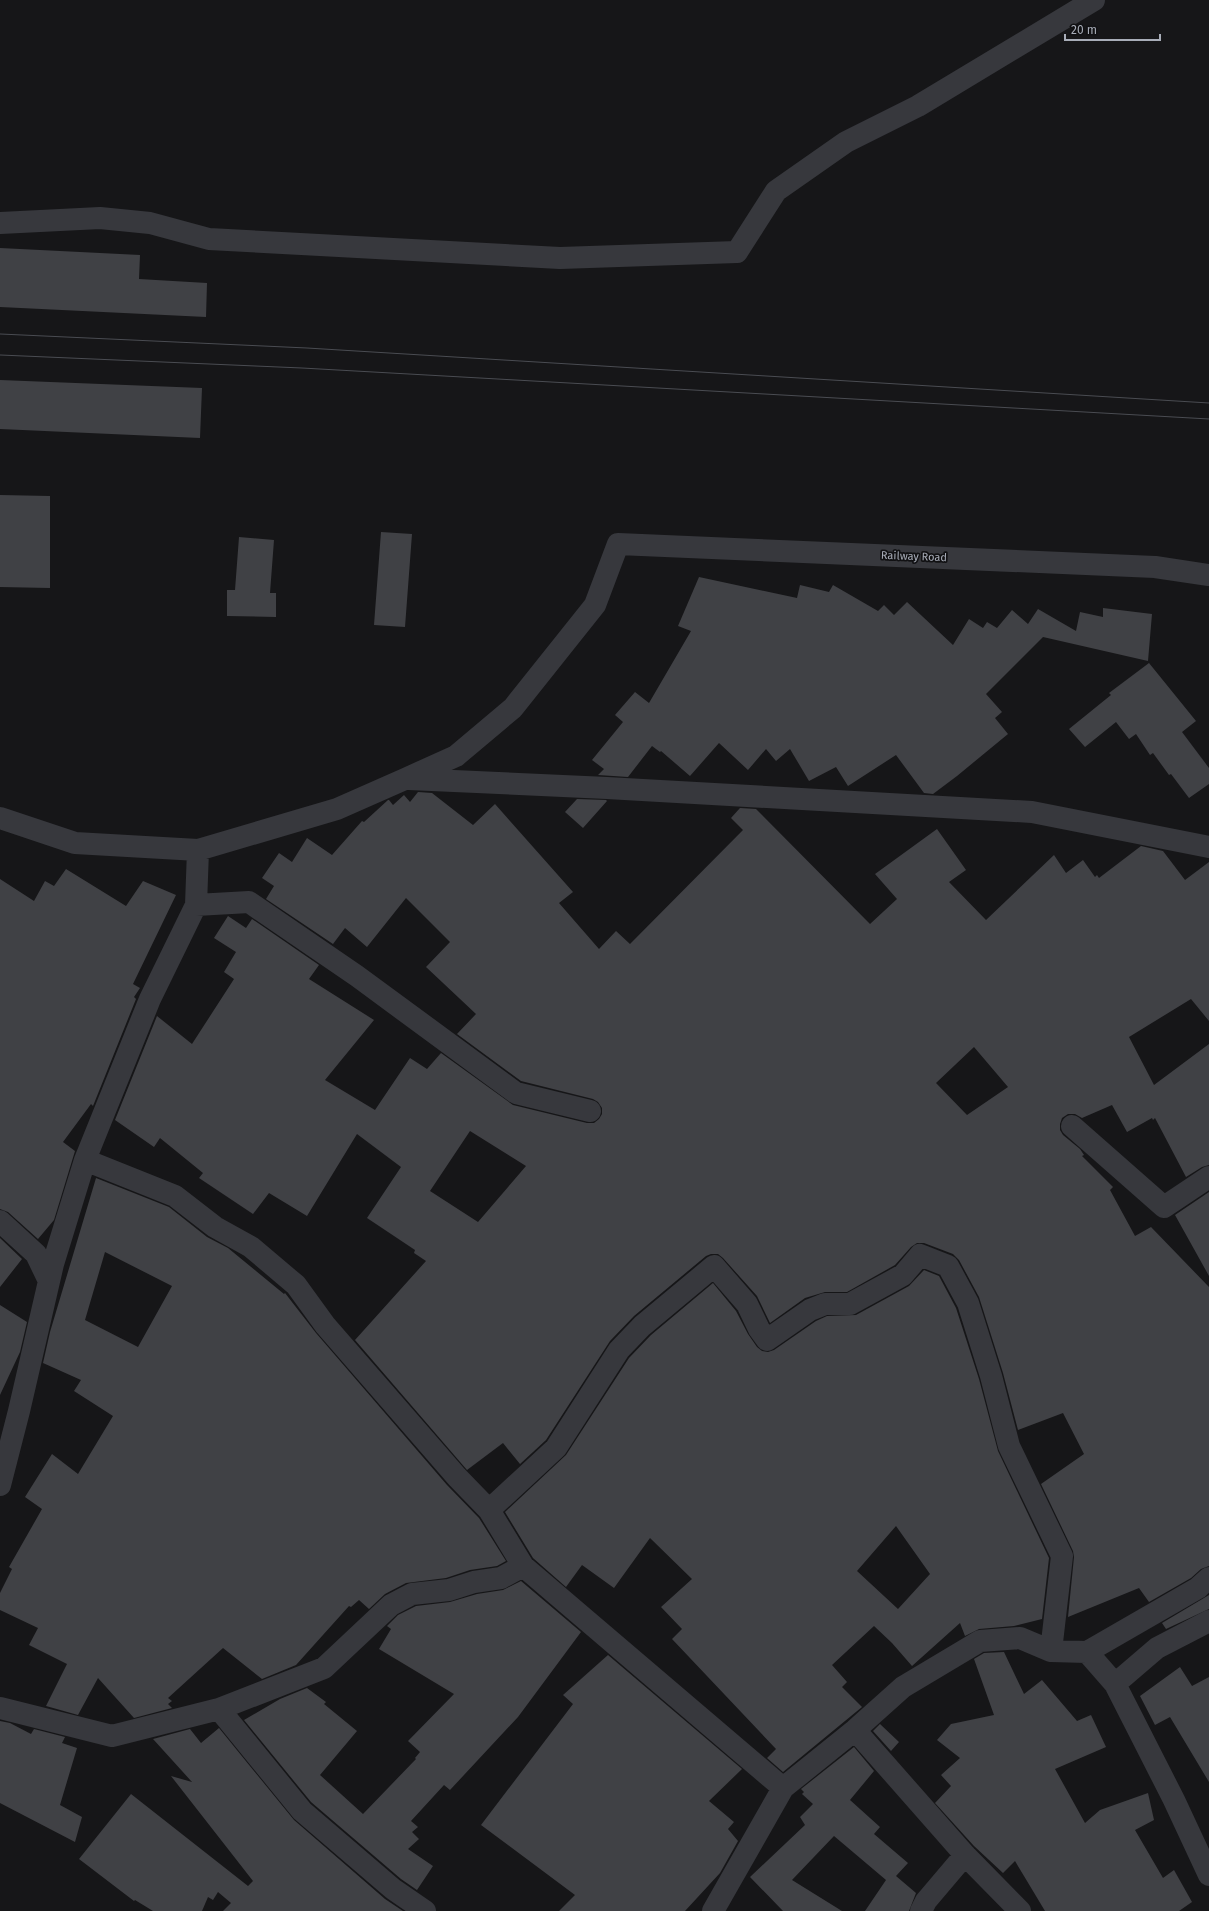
<svg xmlns="http://www.w3.org/2000/svg" width="1209" height="1911" viewBox="0 0 1209 1911" font-family="'Fira Sans',sans-serif">
	<rect width="100%" height="100%" fill="#161618"/>
	<path fill="#404145" fill-rule="evenodd" d="M0,248L140,255L139,279L207,283L206,317L0,307Z
		M0,380L202,388L200,438L0,429Z
		M0,495L50,496V588L0,587Z
		M381,532L412,534L405,627L374,625Z
		M239,537L274,540L270,593H276V617L227,616V590H235Z
		M699,577L797,598L800,585L829,592L833,585L878,611L884,605L894,615L907,602L953,645L969,619L983,628L987,622L997,628L1012,610L1028,624L1038,609L1076,631L1080,612L1103,617V608L1152,614L1148,661L1043,637L986,694L1002,712L995,718L1008,734L957,776L933,794L924,793L896,755L848,786L836,767L809,781L790,749L776,761L766,749L748,770L719,743L690,776L661,751L660,752L652,746L628,777L598,775L604,769L592,760L623,722L615,715L635,692L649,703L691,631L678,626Z
		M1149,663L1196,721L1182,732L1209,768V784L1189,798L1171,774L1169,775L1153,753L1150,755L1136,734L1129,739L1116,722L1085,747L1069,729L1111,695L1109,693Z
		M418,792L432,793L473,825L495,804L573,892L559,903L599,949L616,931L630,944L743,830L731,818L740,808L756,809L870,924L897,899L875,874L937,829L966,870L949,882L986,920L1054,855L1066,873L1083,860L1095,877L1097,875L1099,878L1141,846L1163,851L1185,880L1209,862V1021L1191,999L1129,1037L1154,1085L1209,1044V1165L1202,1167L1186,1177L1155,1118L1153,1120L1152,1118L1127,1132L1112,1105L1082,1118L1075,1114H1068L1062,1118L1060,1124V1130L1063,1135L1080,1149L1084,1155L1082,1156L1113,1187L1110,1190L1135,1236L1151,1227L1209,1287V1566L1201,1569L1191,1578L1149,1602L1139,1588L1068,1617L1074,1557L1073,1551L1041,1484L1084,1454L1063,1413L1018,1430L1003,1373L979,1297L959,1260L953,1254L924,1243H917L911,1247L895,1265L847,1292H825L805,1298L770,1323L757,1296L723,1258L718,1254H711L706,1256L634,1316L610,1341L546,1440L520,1464L503,1443L467,1470L355,1340L426,1261L414,1253L415,1250L367,1218L401,1167L357,1134L307,1216L269,1193L253,1214L199,1178L203,1173L160,1138L154,1147L115,1120L157,1016L192,1044L234,979L224,972L236,952L214,938L228,916L246,928L252,919L319,965L309,979L374,1020L325,1080L375,1110L410,1058L427,1069L441,1053L513,1105L587,1123H594L599,1119L602,1114V1108L598,1102L593,1099L521,1081L457,1034L476,1014L426,967L450,942L406,898L367,947L345,928L333,944L266,899L274,886L262,878L279,853L292,862L307,838L332,855L362,821L364,822L388,800H389L393,805L404,795L410,802ZM974,1047L1008,1087L967,1115L936,1083ZM470,1131L526,1166L478,1222L430,1191Z
		M577,799L606,800L607,801L583,828L565,812Z
		M66,869L126,906L143,881L176,895L133,984L140,988L134,997L136,999L93,1106L91,1104L63,1142L75,1151L54,1220L38,1239L8,1212L0,1209V879L34,901L45,881L54,886Z
		M96,1178L169,1207L207,1237L228,1248L284,1294L285,1293L316,1333L447,1485L479,1518L506,1561L497,1566L470,1570L446,1578L406,1583L385,1594L369,1609L359,1600L351,1607L349,1606L296,1665L262,1679L223,1648L168,1698L172,1701L168,1704L172,1708L134,1718L98,1678L78,1715L46,1706L67,1664L29,1645L38,1628L0,1610V1593L12,1569L9,1567L42,1509L25,1497L52,1454L78,1474L113,1416L74,1391L81,1380L43,1363L50,1332ZM105,1252L172,1286L138,1347L85,1320Z
		M1209,1192V1276L1175,1215Z
		M0,1238L22,1259L0,1287Z
		M924,1270L939,1276L956,1308L979,1379L998,1451L1049,1558L1042,1619L1014,1626L979,1629L965,1636L960,1623L912,1666L892,1643L874,1626L832,1665L847,1682L842,1687L862,1707L783,1772L767,1758L776,1749L672,1639L682,1629L661,1607L692,1579L650,1538L614,1588L582,1565L566,1587L533,1558L505,1512L566,1455L629,1358L651,1335L713,1283L736,1311L748,1334L757,1347L762,1351L768,1352L774,1350L816,1321L827,1316L856,1315L909,1286ZM896,1526L930,1574L898,1609L857,1571Z
		M0,1305L27,1322L20,1352L0,1395Z
		M521,1581L581,1632L518,1717L450,1790L444,1785L411,1821L418,1827L412,1832L419,1839L408,1849L433,1866L417,1890L401,1879L311,1802L244,1720L280,1699L307,1688L326,1702L324,1704L357,1731L320,1775L363,1814L416,1759L415,1758L420,1752L408,1741L454,1694L379,1649L391,1629L387,1626L398,1615L416,1606L450,1602L477,1594L503,1590Z
		M1209,1595V1609L1166,1629L1162,1623Z
		M1004,1652L1024,1694L1042,1680L1077,1721L1091,1715L1106,1747L1055,1769L1085,1823L1100,1810L1148,1793L1154,1820L1135,1830L1163,1878L1174,1870L1192,1902L1179,1911H1045L1015,1861L1003,1873L974,1846L935,1803L951,1786L941,1775L960,1758L937,1740L951,1724L994,1715L974,1659L984,1653Z
		M608,1655L742,1769L709,1801L734,1822L728,1829L738,1841L720,1873L685,1911H559L575,1895L481,1825L573,1704L563,1695Z
		M1180,1667L1192,1686L1209,1677V1782L1170,1717L1155,1725L1140,1696Z
		M0,1721L10,1723L31,1734L34,1729L65,1737L62,1743L77,1748L60,1805L82,1817L75,1842L0,1803Z
		M880,1724L899,1742L891,1751L873,1731Z
		M219,1728L294,1820L385,1899L403,1911H223L231,1903L218,1892L213,1900L208,1897L202,1911H153L135,1900L134,1901L79,1859L131,1794L248,1886L253,1881L171,1776L192,1782L153,1739L190,1729L201,1743Z
		M854,1747L874,1771L850,1800L880,1827L874,1834L908,1863L896,1876L916,1893L909,1911H865L886,1880L834,1836L792,1880L842,1911H783L750,1877L805,1825L800,1817L813,1804L802,1794L804,1792L801,1789Z"/>
	<g fill="none" stroke-linecap="round" stroke-linejoin="round">
		<path stroke="#37383d" stroke-width="22" d="M0,223L100,218L150,223L209,239L560,258L737,252L776,191L846,142L918,106L1094,0
			M409,779L607,788L1032,812L1209,847
			M0,818L75,843L198,850L337,809L405,779L456,756L513,708L595,605L618,544L1155,567L1209,575
			M196,905L249,902L357,976L516,1093L590,1111
			M1072,1126L1164,1207L1209,1177
			M85,1160L175,1196L215,1227L251,1247L296,1285L325,1325L457,1477L489,1510L523,1566L783,1788
			M0,1221L36,1254L49,1281
			M0,1485L19,1411L53,1264L85,1160L150,999L196,905L198,850
			M489,1510L556,1448L619,1350L642,1326L714,1266L747,1304L759,1329L767,1340L810,1310L825,1304H850L903,1275L920,1255L948,1266L968,1303L991,1376L1009,1446L1062,1556L1051,1651
			M1087,1652L1198,1588L1209,1578
			M1115,1684L1157,1648L1209,1621
			M0,1708L112,1736L219,1709L324,1668L391,1605L412,1594L449,1590L474,1582L501,1578L523,1566
			M219,1709L302,1811L393,1889L425,1911
			M855,1730L965,1855L1020,1911
			M713,1911L783,1788L855,1730L903,1687L980,1641L1020,1638L1051,1651L1087,1652L1115,1684L1174,1800L1209,1875
			M921,1911L926,1901L965,1855"/>
		<path stroke="#4a4c52" stroke-width="1" d="M0,334L307,348L1209,403
			M0,355L302,368L1209,419"/>
	</g>
	<g text-anchor="middle" stroke-width="3.5" stroke-linejoin="round" paint-order="stroke">
		<g font-size="11" fill="#a8adb8" stroke="#111113">
			<text transform="translate(914 556) rotate(2)" y="4">Railway Road</text>
		</g>
	</g>
	<path d="M1065 34v6h95v-6" fill="none" stroke="#a8adb8" stroke-width="2"/>
	<text x="1071" y="34" font-size="12" fill="#a8adb8" stroke="#111113" stroke-width="3" paint-order="stroke">20 m</text>
</svg>
